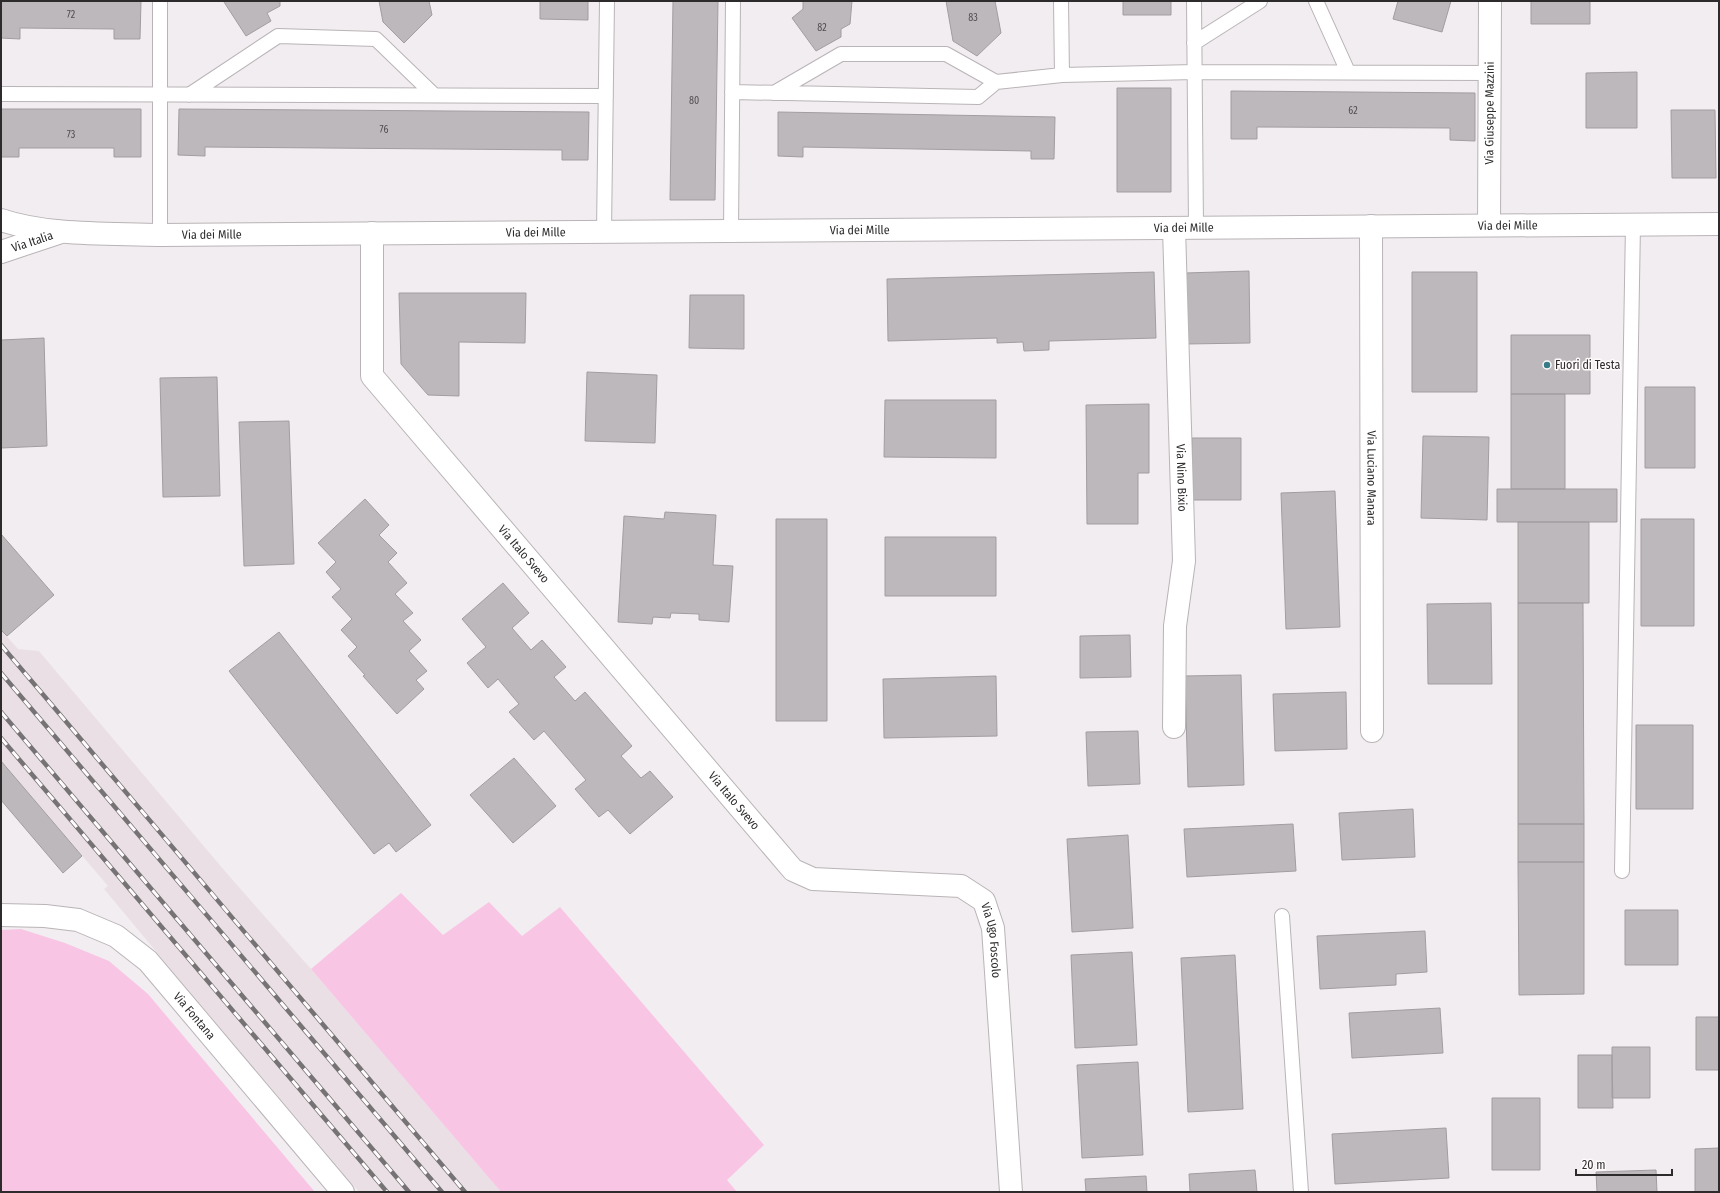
<svg xmlns="http://www.w3.org/2000/svg" width="1720" height="1193" viewBox="0 0 1720 1193" font-family="'Fira Sans Condensed',sans-serif">
	<rect width="100%" height="100%" fill="#f2edf0"/>
	<path fill="#ebdfe6" d="M1,630L18,649L39,651L224,870L311,969L501,1192H359L194,997L104,889L108,886L1,761Z"/>
	<path fill="#f8c6e4" d="M401,893L443,935L489,902L522,936L560,907L764,1145L727,1180L737,1192H501L311,969Z
		M21,929L65,943L109,961L148,994L315,1192H1V930Z"/>
	<path fill="#bdb8bb" stroke="#a29da0" d="M1,1H141L140,39H114V29L20,28V39L1,38Z
		M225,1H280V6L267,13L271,21L246,36L224,2Z
		M379,1H429L432,15L404,43L383,22Z
		M540,1H588V20L540,19Z
		M673,1H718L715,200H670Z
		M803,1H852L850,24L841,29V37L816,51L792,18L803,9Z
		M946,1H995L1001,33L977,56L953,41Z
		M1123,1H1171V15H1123Z
		M1398,1H1451L1442,32L1393,19Z
		M1531,1H1590V24H1531Z
		M1637,72V128H1586V73Z
		M1117,88H1171V192H1117Z
		M1231,91L1475,93V141L1450,140V128L1257,127V139H1231Z
		M1,109H141V157H114V148H19V157H1Z
		M179,109L589,112L588,160H562V150L205,147V156L178,155Z
		M1671,110H1715L1716,178H1672Z
		M778,112L1055,117L1054,159H1031V151L803,147V157L778,156Z
		M1249,271L1250,343L1186,344L1185,273Z
		M1154,272L1156,338L1049,341V350L1024,351L1023,342L997,343V338L888,341L887,279Z
		M1412,272H1477V392H1412Z
		M399,293H526L525,343L459,342V396L428,395L401,364Z
		M690,295H744V349L689,348Z
		M1511,335H1590V394H1511Z
		M44,338L47,446L1,448V340Z
		M587,372L657,375L655,443L585,441Z
		M217,377L220,496L163,497L160,378Z
		M1645,387H1695V468H1645Z
		M1511,394H1565V489H1511Z
		M885,400H996V458L884,457Z
		M1149,404V473H1138V524H1087L1086,405Z
		M289,421L294,564L244,566L239,422Z
		M1423,436L1489,437L1487,520L1421,518Z
		M1192,438H1241V500H1193Z
		M1497,489H1617V522H1497Z
		M1335,491L1340,627L1286,629L1281,493Z
		M365,499L389,525L379,535L397,553L388,562L407,583L395,594L413,613L403,621L421,640L409,651L427,671L416,680L424,689L397,714L363,676L365,675L348,656L357,647L341,630L352,619L332,597L341,589L326,572L336,562L318,543Z
		M665,512L716,515L713,565L733,566L729,622L699,620V614L671,613L670,618L653,617L652,624L618,622L624,516L664,519Z
		M776,519H827V721H776Z
		M1641,519H1694V626H1641Z
		M1518,522H1589V603H1518Z
		M1,534L54,595L7,636L1,630Z
		M885,537H996V596H885Z
		M503,583L529,613L512,628L531,650L542,640L566,667L554,677L575,701L585,692L632,746L621,756L641,778L650,771L673,797L630,834L608,810L599,817L575,789L586,780L544,731L534,740L509,712L519,704L498,679L488,688L467,663L486,647L462,619Z
		M1491,603L1492,684H1428L1427,604Z
		M1518,603H1583L1584,824H1518Z
		M279,632L431,825L396,852L389,843L374,854L229,671Z
		M1130,635L1131,677L1080,678V636Z
		M1241,675L1244,785L1188,787L1185,676Z
		M996,676L997,736L884,738L883,679Z
		M1346,692L1347,749L1275,751L1273,694Z
		M1636,725H1693V809H1636Z
		M1138,731L1140,784L1088,786L1086,732Z
		M514,758L556,806L513,843L470,795Z
		M1,761L82,856L63,873L1,800Z
		M1413,809L1415,857L1342,860L1339,813Z
		M1293,824L1296,871L1187,877L1184,829Z
		M1518,824H1584V862H1518Z
		M1128,835L1133,928L1072,932L1067,839Z
		M1518,862H1584V994L1519,995Z
		M1625,910H1678V965H1625Z
		M1425,931L1427,972L1396,974V985L1320,989L1317,936Z
		M1132,952L1137,1045L1075,1048L1071,955Z
		M1235,955L1243,1109L1188,1112L1181,958Z
		M1440,1008L1443,1053L1352,1058L1349,1013Z
		M1696,1017H1719V1070H1696Z
		M1612,1047H1650V1098H1612Z
		M1578,1055H1612L1613,1108H1578Z
		M1138,1062L1143,1155L1082,1158L1077,1065Z
		M1492,1098H1540V1170H1492Z
		M1446,1128L1449,1178L1335,1184L1332,1134Z
		M1719,1148V1192H1695V1149Z
		M1255,1170L1257,1192H1190L1189,1174Z
		M1656,1170L1657,1192H1597L1596,1172Z
		M1146,1176L1147,1192H1086L1085,1179Z"/>
	<g fill="none" stroke-linecap="round" stroke-linejoin="round">
		<g stroke="#b9b4b7" stroke-width="16">
			<path id="lane" d="M160,1V235
				M1061,1L1062,75
				M1194,1L1196,227
				M1316,1L1348,72
				M1194,43L1260,1
				M732,92L978,97L996,82L1062,75L1195,72L1490,73
				M774,93L841,54H946L996,82
				M1,94L606,96
				M189,95L278,36L376,39L434,95
				M731,230L733,1
				M604,232L607,1
				M1622,871L1633,224
				M1282,916L1301,1192"/>
		</g>
		<g stroke="#b9b4b7" stroke-width="24">
			<g id="street">
				<path id="s1" d="M1,220C48,236 110,233 160,235L1719,224"/>
				<path id="s2" d="M1489,225L1490,1"/>
				<path id="s3" d="M1371,226L1372,731"/>
				<path id="s4" d="M1174,228L1184,561L1175,626L1174,727"/>
				<path id="s5" d="M372,233V376L793,870L813,879L961,886L984,901L993,928L1011,1192"/>
				<path id="s6" d="M1,252L58,233"/>
				<path id="s7" d="M1,915L45,916L78,920L116,936L148,961L343,1192"/>
			</g>
		</g>
		<use href="#lane" stroke="#fff" stroke-width="14"/>
		<use href="#street" stroke="#fff" stroke-width="22"/>
		<g stroke="#767375" stroke-width="4.5">
			<path id="rail" d="M1,645L465,1192
				M1,673L442,1192
				M1,712L409,1192
				M1,738L387,1192"/>
		</g>
		<use href="#rail" stroke="#fffbfd" stroke-width="3" stroke-dasharray="9" stroke-linecap="butt"/>
	</g>
	<circle fill="#357c87" stroke="#fffbfd" stroke-width="1.5" cx="1547" cy="365" r="4"/>
	<g text-anchor="middle" stroke-width="3" stroke-linejoin="round" paint-order="stroke">
		<g font-size="10" fill="#514e50">
			<text x="71" y="18">72</text>
			<text x="973" y="21">83</text>
			<text x="822" y="31">82</text>
			<text x="694" y="104">80</text>
			<text x="1353" y="114">62</text>
			<text x="384" y="133">76</text>
			<text x="71" y="138">73</text>
		</g>
		<g font-size="12" fill="#2d2b2c" stroke="#fffbfd">
			<text dy="4" stroke="none"><textPath href="#s2" startOffset="112">Via Giuseppe Mazzini</textPath></text>
			<text dy="4" stroke="none"><textPath href="#s1" startOffset="1508">Via dei Mille</textPath></text>
			<text dy="4" stroke="none"><textPath href="#s1" startOffset="1184">Via dei Mille</textPath></text>
			<text dy="4" stroke="none"><textPath href="#s1" startOffset="860">Via dei Mille</textPath></text>
			<text dy="4" stroke="none"><textPath href="#s1" startOffset="536">Via dei Mille</textPath></text>
			<text dy="4" stroke="none"><textPath href="#s1" startOffset="212">Via dei Mille</textPath></text>
			<text dy="4" stroke="none"><textPath href="#s6" startOffset="33">Via Italia</textPath></text>
			<text dy="4" stroke="none"><textPath href="#s4" startOffset="250">Via Nino Bixio</textPath></text>
			<text dy="4" stroke="none"><textPath href="#s3" startOffset="252">Via Luciano Manara</textPath></text>
			<text dy="4" stroke="none"><textPath href="#s5" startOffset="377">Via Italo Svevo</textPath></text>
			<text dy="4" stroke="none"><textPath href="#s5" startOffset="701">Via Italo Svevo</textPath></text>
			<text dy="4" stroke="none"><textPath href="#s5" startOffset="1030">Via Ugo Foscolo</textPath></text>
			<text dy="4" stroke="none"><textPath href="#s7" startOffset="231">Via Fontana</textPath></text>
		</g>
		<g font-size="12" fill="#2d2b2c" stroke="#fffbfd" text-anchor="start">
			<text x="1555" y="369">Fuori di Testa</text>
		</g>
	</g>
	<rect width="1720" height="1193" fill="none" stroke="#2d2b2c" stroke-width="4"/>
	<path d="M1576 1169v6h96v-6" fill="none" stroke="#2d2b2c" stroke-width="2"/>
	<text x="1582" y="1169" font-size="12" fill="#2d2b2c" stroke="#fffbfd" stroke-width="3" paint-order="stroke">20 m</text>
</svg>
